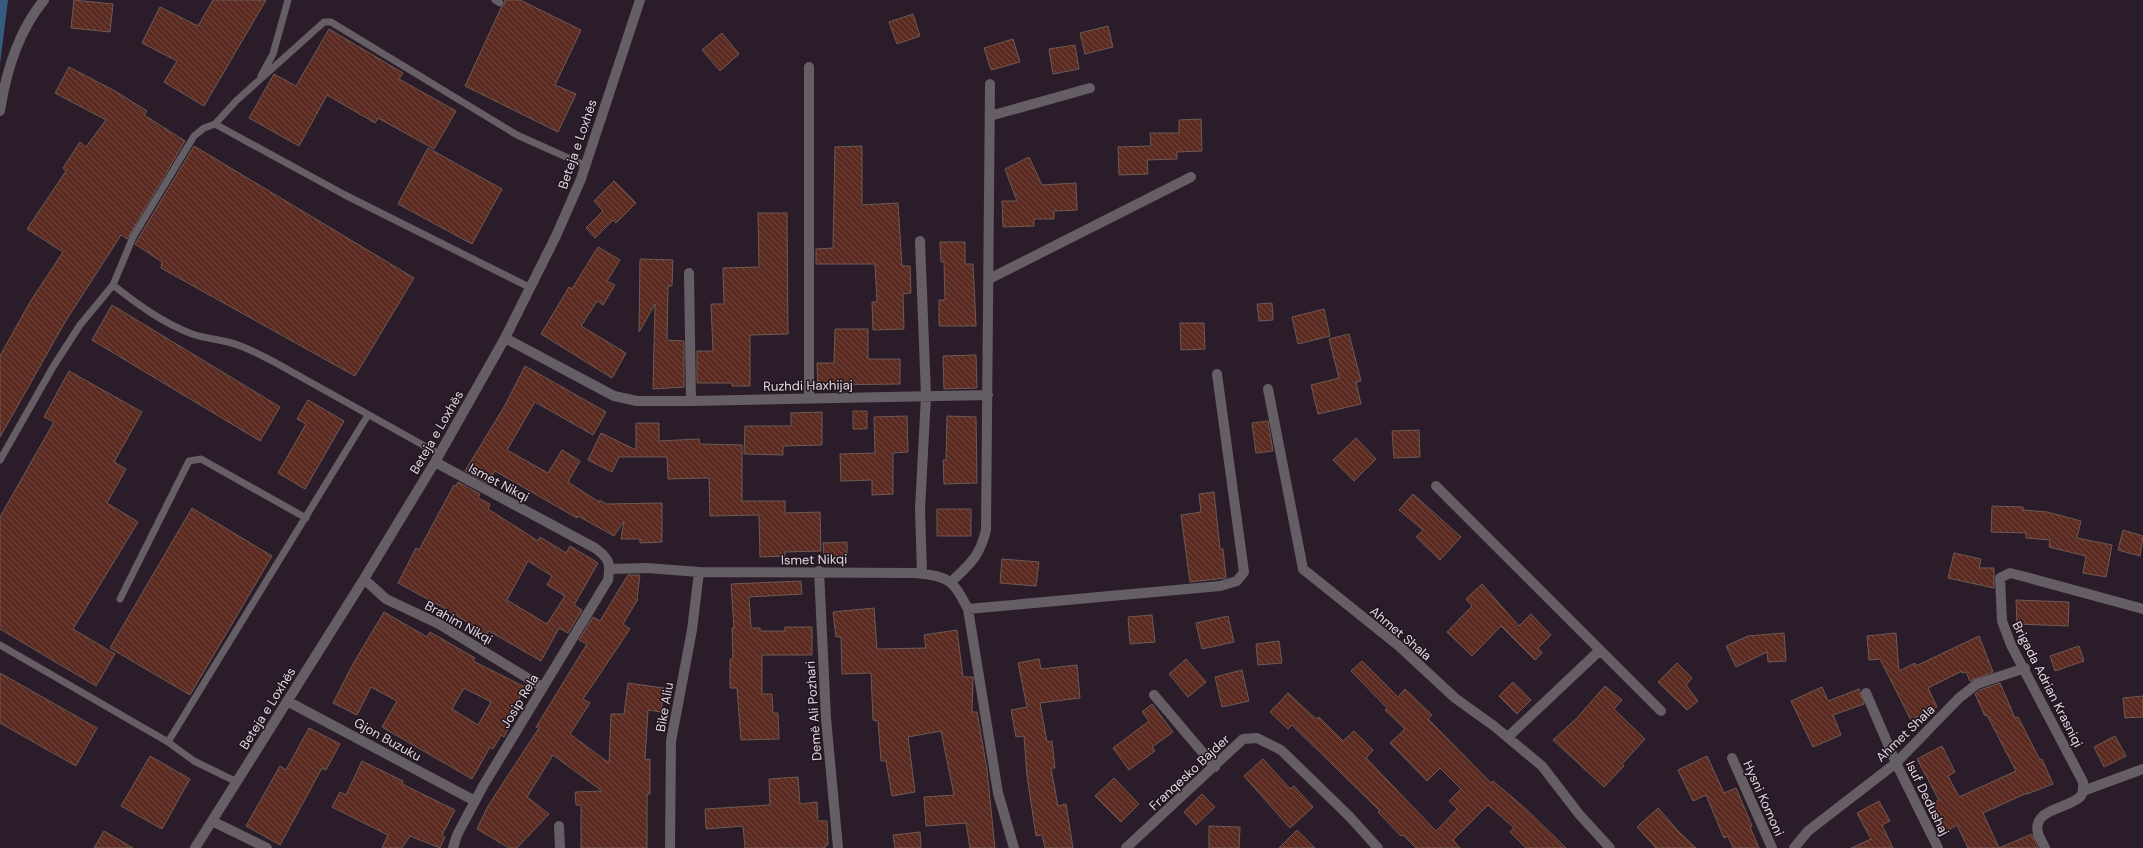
<svg xmlns="http://www.w3.org/2000/svg" width="2143" height="848" viewBox="0 0 2143 848" font-family="'DM Sans',sans-serif">
	<defs>
		<pattern id="building-back-hatch" width="6" height="6" patternUnits="userSpaceOnUse"><rect width="6" height="6" fill="#5b2a20"/><path d="M-1 5l2 2M0 0l6 6M5-1l2 2" fill="none" stroke="#724840"/></pattern>
	</defs>
	<rect width="100%" height="100%" fill="#2a1d29"/>
	<path fill="#365c81" d="M0,0H8L0,64Z"/>
	<path fill="url(#building-back-hatch)" stroke="#6e5a55" fill-rule="evenodd" d="M74,0L113,4L110,32L71,28Z
		M213,0H266L204,106L164,82L177,61L142,43L160,7L198,26Z
		M505,0H520L581,30L555,85L576,94L558,132L465,86L501,8L504,5Z
		M913,14L920,36L897,44L889,22Z
		M1108,26L1113,47L1085,54L1080,33Z
		M329,29L403,73L399,79L456,111L434,149L378,118L375,123L327,95L299,146L249,118L274,74L296,86Z
		M722,33L739,54L720,71L702,50Z
		M1013,39L1020,62L991,70L984,48Z
		M1075,45L1079,69L1053,74L1049,49Z
		M69,67L115,91L147,111L144,115L185,141L127,239L121,235L65,322L0,437V356L30,302L63,252L27,229L66,171L63,168L80,142L86,147L106,120L55,93Z
		M1201,119L1202,151L1177,152V159L1147,160L1148,174L1119,175L1118,147L1151,146L1150,133H1179V120Z
		M194,146L414,278L355,376L161,268L162,262L135,244Z
		M862,146V205L898,203L902,266H910L911,293L903,294L904,329L873,330L872,302H877L875,264H816V249L833,248L835,147Z
		M428,148L502,189L472,244L398,204Z
		M1029,157L1042,185L1076,183L1077,210L1054,211V219H1034V226L1003,227L1002,201H1017L1005,169Z
		M614,181L636,203L616,223L613,220L595,238L586,228L603,211L594,201Z
		M758,213H787L788,334L750,335V386H732V383H697V351H713L711,304H724L723,268L759,267Z
		M940,242H965V264H973L976,326H939V300H945L944,262H941Z
		M598,247L620,260L607,281L615,285L603,305L597,301L581,326L626,353L612,378L541,334L569,287L572,289Z
		M640,259L673,260L672,286H668L667,340L684,341V387L653,389L655,304L639,332Z
		M1272,303L1273,320L1259,321L1257,304Z
		M112,305L280,407L260,441L92,340Z
		M1324,309L1330,336L1298,344L1292,317Z
		M1180,323H1204L1205,349L1181,350Z
		M835,329H868V359H900V384L818,385L817,363H834Z
		M1349,334L1361,381L1356,382L1361,404L1318,414L1311,385L1339,378L1329,339Z
		M976,355L977,388L944,389L943,356Z
		M525,366L606,412L593,435L535,402L507,450L548,473L562,450L580,461L568,482L599,502L600,500L606,504L662,503V542L640,543V539H621L624,521L614,536L578,516L577,518L495,471L487,483L465,471L504,407Z
		M69,371L142,412L114,462L126,469L107,503L138,522L73,629L115,654L96,686L0,629V517L54,422L44,417Z
		M308,400L344,421L305,489L278,473L306,424L297,419Z
		M853,411H867V429H853Z
		M822,412V445L783,446V455L744,454L745,426H791V413Z
		M907,416L908,452L893,453V494L872,495V480L841,481L840,454L875,453L874,417Z
		M947,416L976,417L977,483L944,484L943,460H946Z
		M1268,421L1273,451L1256,453L1252,423Z
		M636,423H659V441L699,439L700,444L742,445V501H785V513L820,512L821,551L785,552V556L760,557L759,515L710,516L709,478L668,479L667,457H619L612,472L588,460L601,433L636,450Z
		M1419,430L1420,457L1394,458L1392,431Z
		M1356,438L1376,459L1354,481L1333,460Z
		M458,482L480,494L478,498L490,504L488,509L538,541L540,537L566,553L570,546L598,563L574,605L582,610L568,633L559,628L541,661L489,631L487,634L444,608L398,583L416,548L419,550L454,485L456,486ZM528,561L552,576L547,585L565,596L547,624L507,600Z
		M1214,492L1220,549H1223L1226,578L1190,582L1181,515L1201,512L1199,494Z
		M1413,494L1461,537L1440,560L1416,537L1423,530L1399,510Z
		M1992,506L2023,507V510L2047,512L2081,521L2077,538L2112,545L2106,577L2083,573L2086,556L2049,547L2050,540L2026,538V533L1991,532Z
		M192,508L272,556L190,695L110,648Z
		M937,509H971V536H937Z
		M2123,530L2143,536L2140,556L2118,550Z
		M847,542V556H824L823,543Z
		M1954,553L1981,559L1979,568H1994V588L1948,578Z
		M1002,559L1039,562L1036,586L1000,583Z
		M628,575H640L637,598L638,599L623,624L630,629L583,699L590,703L570,734L609,763L611,714H624L628,683L664,688L661,712L648,710L645,760L650,759V794H647V848H581V805H576L575,792L602,791L553,755L527,797L549,814L517,848H509L477,829L488,806L539,728L536,727L587,644L579,640L593,617L600,621Z
		M801,581L802,594L749,597L751,628H760V631H785V627H812V655H762V694H772L773,713H778L779,739L741,740L737,688H730V659H733L732,628H734L731,584Z
		M1482,584L1519,626L1531,614L1551,635L1538,648L1542,653L1535,660L1501,626L1472,656L1447,632L1472,606L1466,599Z
		M2016,600L2069,602L2068,626L2017,624Z
		M874,608L877,649L926,648L924,635L957,630L963,677H973L972,712H977L987,770L995,848H970L966,823L926,826L924,797L954,795L941,731L908,737L915,792L892,796L886,761H881L878,721L873,720L871,673L842,674L841,637H836L833,612Z
		M384,612L427,637L430,632L475,658L473,661L525,687L510,716L514,718L504,737L501,735L493,749L490,747L472,779L382,727L397,701L371,687L357,715L333,703L353,664ZM464,688L491,702L478,725L452,709Z
		M1152,615L1155,642L1130,644L1128,617Z
		M1228,616L1234,642L1202,649L1196,623Z
		M1784,633L1786,661L1768,662L1767,652L1736,667L1726,646L1748,636Z
		M1896,633L1899,671L1915,663L1916,666L1979,636L1993,672L1970,681L1966,672L1962,673V671L1928,688L1937,707L1911,720L1880,659L1869,660L1867,636Z
		M1279,641L1282,663L1258,665L1256,644Z
		M2079,646L2084,661L2055,671L2050,656Z
		M1039,659L1041,669L1077,665L1080,698L1040,703L1047,742L1052,741L1055,768H1051L1058,806L1066,804L1073,848H1045L1042,835L1036,836L1027,776L1024,736L1016,737L1011,710L1027,707L1018,663Z
		M1186,659L1206,682L1188,697L1169,674Z
		M1362,661L1398,697L1405,689L1432,715L1428,719L1491,783L1493,781L1526,809L1566,848H1526L1510,832L1514,828L1488,805L1453,840L1460,848H1416L1403,835L1401,836L1378,812L1380,811L1292,725L1288,729L1270,712L1288,693L1316,719L1319,717L1343,741L1354,731L1373,750L1366,758L1436,831L1457,809L1449,801L1461,789L1440,768L1427,781L1390,743L1405,729L1385,710L1387,708L1351,671Z
		M1677,663L1692,678L1686,685L1698,701L1687,710L1658,682Z
		M1242,670L1249,701L1222,707L1215,677Z
		M0,673L97,728L76,766L0,723Z
		M1513,682L1531,700L1517,714L1499,696Z
		M2000,683L2015,718L2018,717L2040,760L2042,759L2053,784L2027,794V793L1983,813L1999,848H1968L1957,825L1941,834L1927,806L1939,800L1917,759L1942,746L1955,772L1948,776L1959,797L2016,771L1987,715L1985,716L1975,694L1980,690Z
		M1605,686L1622,700L1614,709L1645,739L1622,764L1624,766L1604,787L1553,740L1577,718Z
		M1822,687L1828,701L1859,689L1864,704L1833,715L1841,735L1813,747L1791,701Z
		M2143,696V717L2125,718L2123,698Z
		M1152,704L1173,732L1152,747L1155,751L1129,770L1113,748L1149,721L1142,712Z
		M309,728L340,744L326,770L322,768L280,845L246,826L280,766L286,770Z
		M2115,736L2126,756L2104,767L2094,747Z
		M150,756L190,779L162,829L121,806Z
		M1707,756L1724,793L1736,788L1752,826L1750,827L1759,848H1733L1728,836L1724,838L1706,795L1693,801L1678,770Z
		M1263,759L1290,789L1294,786L1313,807L1290,828L1244,776Z
		M362,761L403,781L402,784L455,810L442,835L445,837L440,848L410,836L402,848H382L388,835L332,807L340,792L346,795Z
		M798,777L800,804L817,802L818,821H827L828,845H825V848H745L743,826L706,829L705,809L770,805L769,779Z
		M1114,778L1139,804L1121,822L1095,796Z
		M1202,794L1215,807L1196,825L1184,812Z
		M1879,801L1890,821L1882,825L1893,848H1851L1871,839L1857,813Z
		M1658,808L1680,833L1696,848H1656L1637,827Z
		M1209,826L1240,827L1239,848H1209Z
		M1297,830L1315,848H1279Z
		M104,831L133,848H94Z
		M920,832L921,848H895L893,835Z
		M2032,834L2038,848H1999Z"/>
	<g fill="none" stroke-linecap="round" stroke-linejoin="round">
		<path stroke="#655e65" stroke-width="7" d="M495,0L500,3
			M261,76L273,54L288,0
			M215,124L236,101L324,22H331L517,135L584,165
			M439,454L276,363C261,355 245,346 228,342C215,339 204,338 192,334C163,323 137,304 113,285L133,237L194,136L204,128L215,124L345,195L531,288
			M0,460L53,367L80,325L113,285
			M120,599L189,461L201,459L306,518
			M0,645L168,742L194,761L237,782
			M168,742L368,415"/>
		<path stroke="#655e65" stroke-width="10" d="M0,111C6,72 19,30 44,0
			M990,116L1090,88
			M920,241L926,396L920,509L922,574
			M989,279L1191,177
			M505,338L614,396L637,401H691L689,273
			M1268,389L1303,569L1399,646L1455,698L1494,726L1542,766L1579,814L1610,848
			M809,398V67
			M691,401L988,395
			M435,462L595,548C609,558 611,563 608,580L483,786L457,835L453,848
			M1436,486L1661,711
			M610,569L647,568L699,572L916,573C950,577 952,579 968,609L998,793L1014,848
			M819,571L826,718L838,848
			M364,579L386,599L439,624L542,687
			M951,582C970,564 980,556 986,530L990,84
			M968,609L1220,586L1237,581L1244,572L1217,374
			M1866,693L1896,763L1938,848
			M1154,695L1215,767
			M287,701L475,801
			M1508,737L1599,651
			M1732,758L1772,848
			M2083,791L2143,769
			M212,821L267,848
			M559,826L560,848
			M195,848L364,579L435,462L505,338L556,236L581,179L640,0
			M670,848L671,741L692,630L699,572
			M1126,848L1243,739L1257,738L1281,750L1349,816L1378,848
			M1794,848L1808,831L1896,763L1959,698L1977,684L2025,668
			M2045,848C2043,843 2039,838 2038,833C2032,809 2067,809 2080,797C2084,793 2083,787 2083,782L2011,645L2002,621L2000,578L2010,573L2022,576L2143,609"/>
	</g>
	<g text-anchor="middle" stroke-width="3" stroke-linejoin="round" paint-order="stroke">
		<g font-size="13" fill="#e0d8e0" stroke="#20141f">
			<text transform="translate(577 144) rotate(-71)" y="5">Beteja e Loxhës</text>
			<text transform="translate(808 385) rotate(-1)" y="5">Ruzhdi Haxhijaj</text>
			<text transform="translate(436 432) rotate(-60)" y="5">Beteja e Loxhës</text>
			<text transform="translate(499 482) rotate(28)" y="5">Ismet Nikqi</text>
			<text transform="translate(814 559) rotate(-1)" y="5">Ismet Nikqi</text>
			<text transform="translate(459 622) rotate(29)" y="5">Brahim Nikqi</text>
			<text transform="translate(1401 633) rotate(40)" y="5">Ahmet Shala</text>
			<text transform="translate(2048 684) rotate(63)" y="5">Brigada Adrian Krasniqi</text>
			<text transform="translate(519 701) rotate(-59)" y="5">Josip Rela</text>
			<text transform="translate(664 707) rotate(-80)" y="5">Bike Aliu</text>
			<text transform="translate(267 708) rotate(-58)" y="5">Beteja e Loxhës</text>
			<text transform="translate(813 711) rotate(-94)" y="5">Demë Ali Pozhari</text>
			<text transform="translate(1905 733) rotate(-44)" y="5">Ahmet Shala</text>
			<text transform="translate(388 739) rotate(29)" y="5">Gjon Buzuku</text>
			<text transform="translate(1189 772) rotate(-43)" y="5">Franqesko Bajder</text>
			<text transform="translate(1764 798) rotate(66)" y="5">Hysni Komoni</text>
			<text transform="translate(1928 798) rotate(64)" y="5">Isuf Dedushaj</text>
		</g>
	</g>
</svg>
